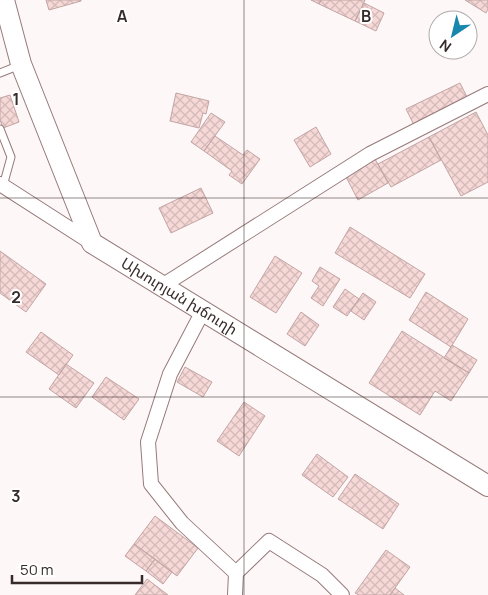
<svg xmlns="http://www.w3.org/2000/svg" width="488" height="595" viewBox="0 0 488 595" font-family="Manrope,'Noto Sans Armenian',sans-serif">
	<defs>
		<pattern id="building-cross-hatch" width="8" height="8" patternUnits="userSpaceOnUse" patternTransform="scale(1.25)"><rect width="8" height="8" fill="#f6d8d7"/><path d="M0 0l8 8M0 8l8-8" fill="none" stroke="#d4bab9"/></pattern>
	</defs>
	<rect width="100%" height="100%" fill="#fef7f7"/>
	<path fill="url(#building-cross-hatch)" stroke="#c2a5a4" d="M46,0H81V1L49,10Z
		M311,0H321L319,4Z
		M321,0H365L355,21L319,4Z
		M465,0H488V9L486,13Z
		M364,3L384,13L376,31L355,21Z
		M460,83L468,99L414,125L406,109Z
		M176,93L209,101L206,114L203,113L199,128L170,121Z
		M10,95L19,122L3,128L0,120V98Z
		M476,112L488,135V182L461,196L429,137Z
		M211,113L225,122L204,151L191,142Z
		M316,127L331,154L310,167L294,140Z
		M215,136L243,155L247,150L260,159L242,184L229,175L232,171L204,151Z
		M429,137L441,160L391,187L378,164Z
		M375,159L388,183L358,200L345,175Z
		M201,188L213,213L171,233L159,208Z
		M350,227L425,274L410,298L335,253Z
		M0,251L46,284L26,312L0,293Z
		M275,256L302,273L276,313L250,297Z
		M320,267L340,279L323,306L311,298L319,286L312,281Z
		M345,289L359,299L347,316L333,307Z
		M426,292L468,319L451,347L409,320Z
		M363,293L376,302L364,320L351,311Z
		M301,312L319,325L305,346L287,334Z
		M402,331L469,373L451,401L435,391L420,415L369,383Z
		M41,332L73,355L59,375L26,352Z
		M452,345L477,360L469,373L444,358Z
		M66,364L94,383L76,408L49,389Z
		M185,367L212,382L203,397L177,382Z
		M106,377L139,399L124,420L92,397Z
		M244,402L265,416L239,456L217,441Z
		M317,454L348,477L333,497L302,475Z
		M355,474L399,504L383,529L338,499Z
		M155,516L198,548L177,576L134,544Z
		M134,544L155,559L146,571L125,556Z
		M386,550L410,567L390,595H359L355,593Z
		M155,559L172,572L163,584L146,571Z
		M147,579L168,595H135Z
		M395,588L404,595H390Z"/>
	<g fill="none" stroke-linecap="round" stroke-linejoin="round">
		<g stroke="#967a7a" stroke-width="9">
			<path id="service" d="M0,73L20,65
				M0,129L11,157L3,186"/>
		</g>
		<g stroke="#967a7a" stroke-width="16">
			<path id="minor" d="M0,184L92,243
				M162,286L370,154L488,94
				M203,311L170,374L148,442L151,484L182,523L236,573
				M235,595L236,573L269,541L322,575L342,595"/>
		</g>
		<g stroke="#967a7a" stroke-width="22">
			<g id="secondary">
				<path id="s1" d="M4,0L21,64L92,243L488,486"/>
			</g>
		</g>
		<use href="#service" stroke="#fff" stroke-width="7"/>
		<use href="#minor" stroke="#fff" stroke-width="14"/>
		<use href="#secondary" stroke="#fff" stroke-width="20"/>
	</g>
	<path fill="none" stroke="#362a2a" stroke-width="1" stroke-opacity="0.55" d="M244,0V595M0,198H488M0,397H488"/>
	<g text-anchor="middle" stroke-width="4" stroke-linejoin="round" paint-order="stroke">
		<g font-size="15" fill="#362a2a" stroke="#fff">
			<text dy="5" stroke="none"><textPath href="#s1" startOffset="361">Ախուրյան խճուղի</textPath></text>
		</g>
	</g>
	<g font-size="16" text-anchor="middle" font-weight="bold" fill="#362a2a" stroke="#fff" stroke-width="4" stroke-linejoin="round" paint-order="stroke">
		<text x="122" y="22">A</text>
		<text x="366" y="22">B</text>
		<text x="16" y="105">1</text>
		<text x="16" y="303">2</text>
		<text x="16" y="502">3</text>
	</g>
	<g transform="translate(453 35) rotate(215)"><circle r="24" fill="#ffffff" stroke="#afaaaa"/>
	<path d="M0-4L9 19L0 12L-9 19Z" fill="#1986ad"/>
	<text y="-8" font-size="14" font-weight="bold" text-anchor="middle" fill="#362a2a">N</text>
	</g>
	<path d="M12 575v8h130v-8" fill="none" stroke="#362a2a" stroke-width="2.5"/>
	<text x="20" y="575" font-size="15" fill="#362a2a" stroke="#ffffff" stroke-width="4" paint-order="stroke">50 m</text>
</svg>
